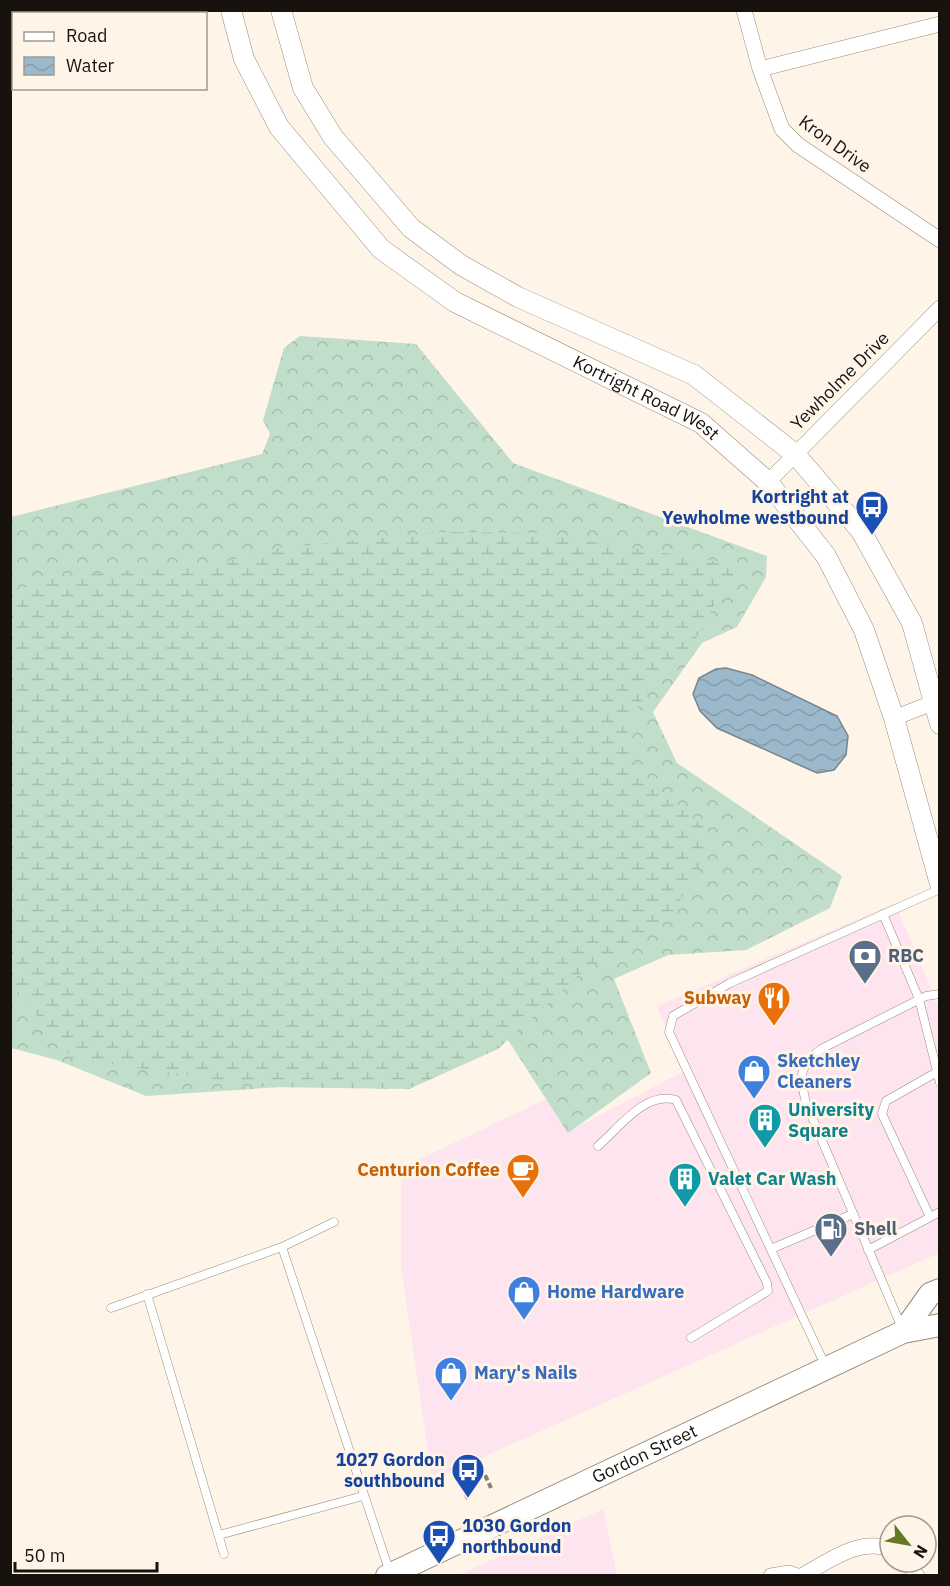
<svg xmlns="http://www.w3.org/2000/svg" width="950" height="1586" viewBox="0 0 950 1586" font-family="'IBM Plex Sans',sans-serif">
	<defs>
		<pattern id="forest-crowns" width="20" height="18" patternUnits="userSpaceOnUse" patternTransform="scale(1.5)"><rect width="20" height="18" fill="#c1decb"/><path d="M2 6a3 3 0 1 1 6 0M12 15a3 3 0 1 1 6 0" fill="none" stroke="#a5bdad"/></pattern>
		<pattern id="wetland-marsh" width="20" height="14" patternUnits="userSpaceOnUse" patternTransform="scale(1.5)"><rect width="20" height="14" fill="#c1decb"/><path d="M1 5h8M5 5V1M11 12h8M15 12V8" fill="none" stroke="#a5bdad"/></pattern>
		<pattern id="water-waves" width="16" height="10" patternUnits="userSpaceOnUse" patternTransform="scale(1.5)"><rect width="16" height="10" fill="#9cb8cb"/><path d="M0 5q4-4 8 0t8 0" fill="none" stroke="#869dad"/></pattern>
	</defs>
	<rect width="100%" height="100%" fill="#fff4e8"/>
	<path fill="#fde4ee" d="M895,903L939,1007V1253L432,1480L401,1266V1168L546,1099L568,1132L684,1071L657,1006Z
		M603,1509L617,1575H459Z"/>
	<path fill="url(#forest-crowns)" d="M300,336L416,344L513,463L767,556L766,577L737,627L702,643L653,712L677,763L842,876L830,908L746,950L668,955L614,979L651,1073L568,1133L506,1037L416,1078L146,1096L57,1060L11,1048V517L262,454L270,434L263,420L284,348Z"/>
	<path fill="url(#wetland-marsh)" d="M441,532L534,533L722,562L734,570L688,653L651,683L628,726L626,744L640,773L708,831L702,864L671,916L580,974L498,1049L409,1089L268,1087L71,1058L11,983V592L61,576L210,566L279,548Z"/>
	<path fill="url(#water-waves)" stroke="#748692" stroke-width="1.5" d="M726,668L752,675L837,716L848,736L846,755L834,770L817,773L717,728L700,711L693,694L699,678L716,669Z"/>
	<g fill="none" stroke-linecap="round" stroke-linejoin="round">
		<g stroke="#988c7e" stroke-width="9">
			<path id="service" d="M883,914L919,999L940,1083
				M598,1146C620,1127 645,1091 676,1100L767,1283L768,1291L691,1338
				M930,1217L882,1114L886,1101L937,1072
				M282,1247L390,1573
				M771,1249L853,1214
				M868,1250L940,1212
				M147,1294L224,1554
				M111,1308L282,1247L334,1222
				M902,1328L806,1103C800,1076 797,1068 821,1049L926,996L940,994
				M825,1365L669,1032L673,1016L730,983L940,889
				M219,1535L363,1496"/>
		</g>
		<g stroke="#988c7e" stroke-width="16">
			<path id="minor" d="M744,10L760,69L782,129L798,145L940,240
				M760,69L940,24
				M768,482L940,308
				M894,718L940,700
				M908,1562L917,1576
				M771,1576L789,1573L797,1576
				M801,1576C828,1562 859,1537 890,1549"/>
		</g>
		<g stroke="#988c7e" stroke-width="21">
			<g id="tertiary">
				<path id="s1" d="M231,10L244,59L279,127L381,249L455,302L701,423L768,482L826,556L864,630L894,718L940,884"/>
				<path d="M281,10L303,88L333,137L411,228L461,265L518,297L694,375L795,454L861,531L912,623L940,724"/>
			</g>
		</g>
		<g stroke="#988c7e" stroke-width="24">
			<g id="secondary">
				<path d="M903,1332L930,1294L940,1290"/>
				<path id="s2" d="M387,1576L903,1332L940,1325"/>
			</g>
		</g>
		<path stroke="#888078" stroke-width="4" stroke-dasharray="6 3" stroke-linecap="butt" d="M485,1475L491,1488
			M462,1486L468,1499"/>
		<use href="#service" stroke="#fff" stroke-width="8"/>
		<use href="#minor" stroke="#fff" stroke-width="15"/>
		<use href="#tertiary" stroke="#fff" stroke-width="20"/>
		<use href="#secondary" stroke="#fff" stroke-width="22"/>
	</g>
	<defs>
		<g id="bus-pin" transform="scale(1.725)"><path d="M0 17L-7.5 6A9.5 9.5 0 1 1 7.5 6Z" fill="#1a4fb4" stroke="#fff4e8"/><path d="M-5-6H5V4H4V6H2V4H-2V6H-4V4H-5ZM-3.5-4V0h7V-4ZM-3.5 1.2v1.5H-2V1.2ZM2 1.2v1.5H3.5V1.2Z" fill="#fff"/></g>
		<g id="bank-pin" transform="scale(1.725)"><path d="M0 17L-7.5 6A9.5 9.5 0 1 1 7.5 6Z" fill="#5c6f8a" stroke="#fff4e8"/><path d="M-6-4H6V4H-6ZM0-2.3a2.3 2.3 0 1 0 0 4.6a2.3 2.3 0 1 0 0-4.6Z" fill="#fff"/></g>
		<g id="restaurant-pin" transform="scale(1.725)"><path d="M0 17L-7.5 6A9.5 9.5 0 1 1 7.5 6Z" fill="#e8710a" stroke="#fff4e8"/><path d="M-5-6h1v4h1v-4h1v4h1v-4h1v5L-1.5 .5V6h-2V.5L-5-1ZM5-6V6H3V1.5H1.5Q1.5-4 5-6Z" fill="#fff"/></g>
		<g id="shop-pin" transform="scale(1.725)"><path d="M0 17L-7.5 6A9.5 9.5 0 1 1 7.5 6Z" fill="#3f7fe0" stroke="#fff4e8"/><path d="M-5-2.5h2.3a2.7 3.5 0 0 1 5.4 0H5L5.5 6h-11ZM-1.5-2.5h3a1.5 2.3 0 0 0-3 0Z" fill="#fff"/></g>
		<g id="building-pin" transform="scale(1.725)"><path d="M0 17L-7.5 6A9.5 9.5 0 1 1 7.5 6Z" fill="#0f9aa8" stroke="#fff4e8"/><path d="M-4-6H4V6H1V3H-1V6H-4ZM-2.5-4.3h1.7v1.8h-1.7ZM.8-4.3h1.7v1.8H.8ZM-2.5-1h1.7V.8h-1.7ZM.8-1h1.7V.8H.8Z" fill="#fff"/></g>
		<g id="cafe-pin" transform="scale(1.725)"><path d="M0 17L-7.5 6A9.5 9.5 0 1 1 7.5 6Z" fill="#e8710a" stroke="#fff4e8"/><path d="M-5.5-4.5H6V0H3Q3 3.5 0 3.5H-2.5Q-5.5 3.5-5.5 0ZM3-3.2v2h1.7v-2ZM-6 4.5H4V6H-6Z" fill="#fff"/></g>
		<g id="fuel-pin" transform="scale(1.725)"><path d="M0 17L-7.5 6A9.5 9.5 0 1 1 7.5 6Z" fill="#5c6f8a" stroke="#fff4e8"/><path d="M-5.5-6h7V0h2V4h1.3V-2.5L3-4.5l.8-.8L6-3V5H2.5V1h-1V6h-7ZM-4.2-4.7v3.2H.2V-4.7Z" fill="#fff"/></g>
	</defs>
	<g fill-rule="evenodd">
		<use href="#bus-pin" x="872" y="507"/>
		<use href="#bank-pin" x="865" y="956"/>
		<use href="#restaurant-pin" x="774" y="998"/>
		<use href="#shop-pin" x="754" y="1071"/>
		<use href="#building-pin" x="765" y="1120"/>
		<use href="#cafe-pin" x="523" y="1170"/>
		<use href="#building-pin" x="685" y="1179"/>
		<use href="#fuel-pin" x="831" y="1229"/>
		<use href="#shop-pin" x="524" y="1292"/>
		<use href="#shop-pin" x="451" y="1373"/>
		<use href="#bus-pin" x="468" y="1470"/>
		<use href="#bus-pin" x="439" y="1536"/>
	</g>
	<g text-anchor="middle" stroke-width="6" stroke-linejoin="round" paint-order="stroke">
		<g font-size="18" fill="#17120d" stroke="#fff4e8">
			<text transform="translate(835 144) rotate(36)" y="6">Kron Drive</text>
			<text transform="translate(840 381) rotate(-45)" y="6">Yewholme Drive</text>
			<text dy="6" stroke="none"><textPath href="#s1" startOffset="591">Kortright Road West</textPath></text>
			<text dy="6" stroke="none"><textPath href="#s2" startOffset="285">Gordon Street</textPath></text>
		</g>
		<g font-size="18" font-weight="bold" fill="#164399" stroke="#fff4e8" text-anchor="end">
			<text x="849" y="503">Kortright at<tspan x="849" dy="21">Yewholme westbound</tspan></text>
			<text x="445" y="1466">1027 Gordon<tspan x="445" dy="21">southbound</tspan></text>
			<text x="462" y="1532" text-anchor="start">1030 Gordon<tspan x="462" dy="21">northbound</tspan></text>
		</g>
		<g font-size="18" font-weight="bold" fill="#4e5e75" stroke="#fff4e8" text-anchor="start">
			<text x="888" y="962">RBC</text>
			<text x="854" y="1235">Shell</text>
		</g>
		<g font-size="18" font-weight="bold" fill="#c56008" stroke="#fff4e8" text-anchor="end">
			<text x="751" y="1004">Subway</text>
			<text x="500" y="1176">Centurion Coffee</text>
		</g>
		<g font-size="18" font-weight="bold" fill="#366cbe" stroke="#fff4e8" text-anchor="start">
			<text x="777" y="1067">Sketchley<tspan x="777" dy="21">Cleaners</tspan></text>
			<text x="547" y="1298">Home Hardware</text>
			<text x="474" y="1379">Mary's Nails</text>
		</g>
		<g font-size="18" font-weight="bold" fill="#0d838f" stroke="#fff4e8" text-anchor="start">
			<text x="788" y="1116">University<tspan x="788" dy="21">Square</tspan></text>
			<text x="708" y="1185">Valet Car Wash</text>
		</g>
	</g>
	<rect width="950" height="1586" fill="none" stroke="#17120d" stroke-width="24"/>
	<rect x="12" y="12" width="195" height="78" fill="#fff4e8" stroke="#a29a90" stroke-width="1.5"/>
	<rect x="24" y="32" width="30" height="9" fill="#ffffff" stroke="#a29a90" stroke-width="1.5"/>
	<text x="66" y="42" font-size="18" fill="#17120d">Road</text>
	<rect x="24" y="57" width="30" height="18" fill="url(#water-waves)" stroke="#a29a90" stroke-width="1.5"/>
	<text x="66" y="72" font-size="18" fill="#17120d">Water</text>
	<g transform="translate(908 1544) rotate(121)"><circle r="28" fill="#fff4e8" stroke="#a29a90" stroke-width="1.5"/>
	<path d="M0-4.5L10 22L0 15L-10 22Z" fill="#667726"/>
	<text y="-9" font-size="16" font-weight="bold" text-anchor="middle" fill="#17120d">N</text>
	</g>
	<path d="M15 1562v9h142v-9" fill="none" stroke="#17120d" stroke-width="3"/>
	<text x="24" y="1562" font-size="18" fill="#17120d" stroke="#fff4e8" stroke-width="4.5" paint-order="stroke">50 m</text>
</svg>
